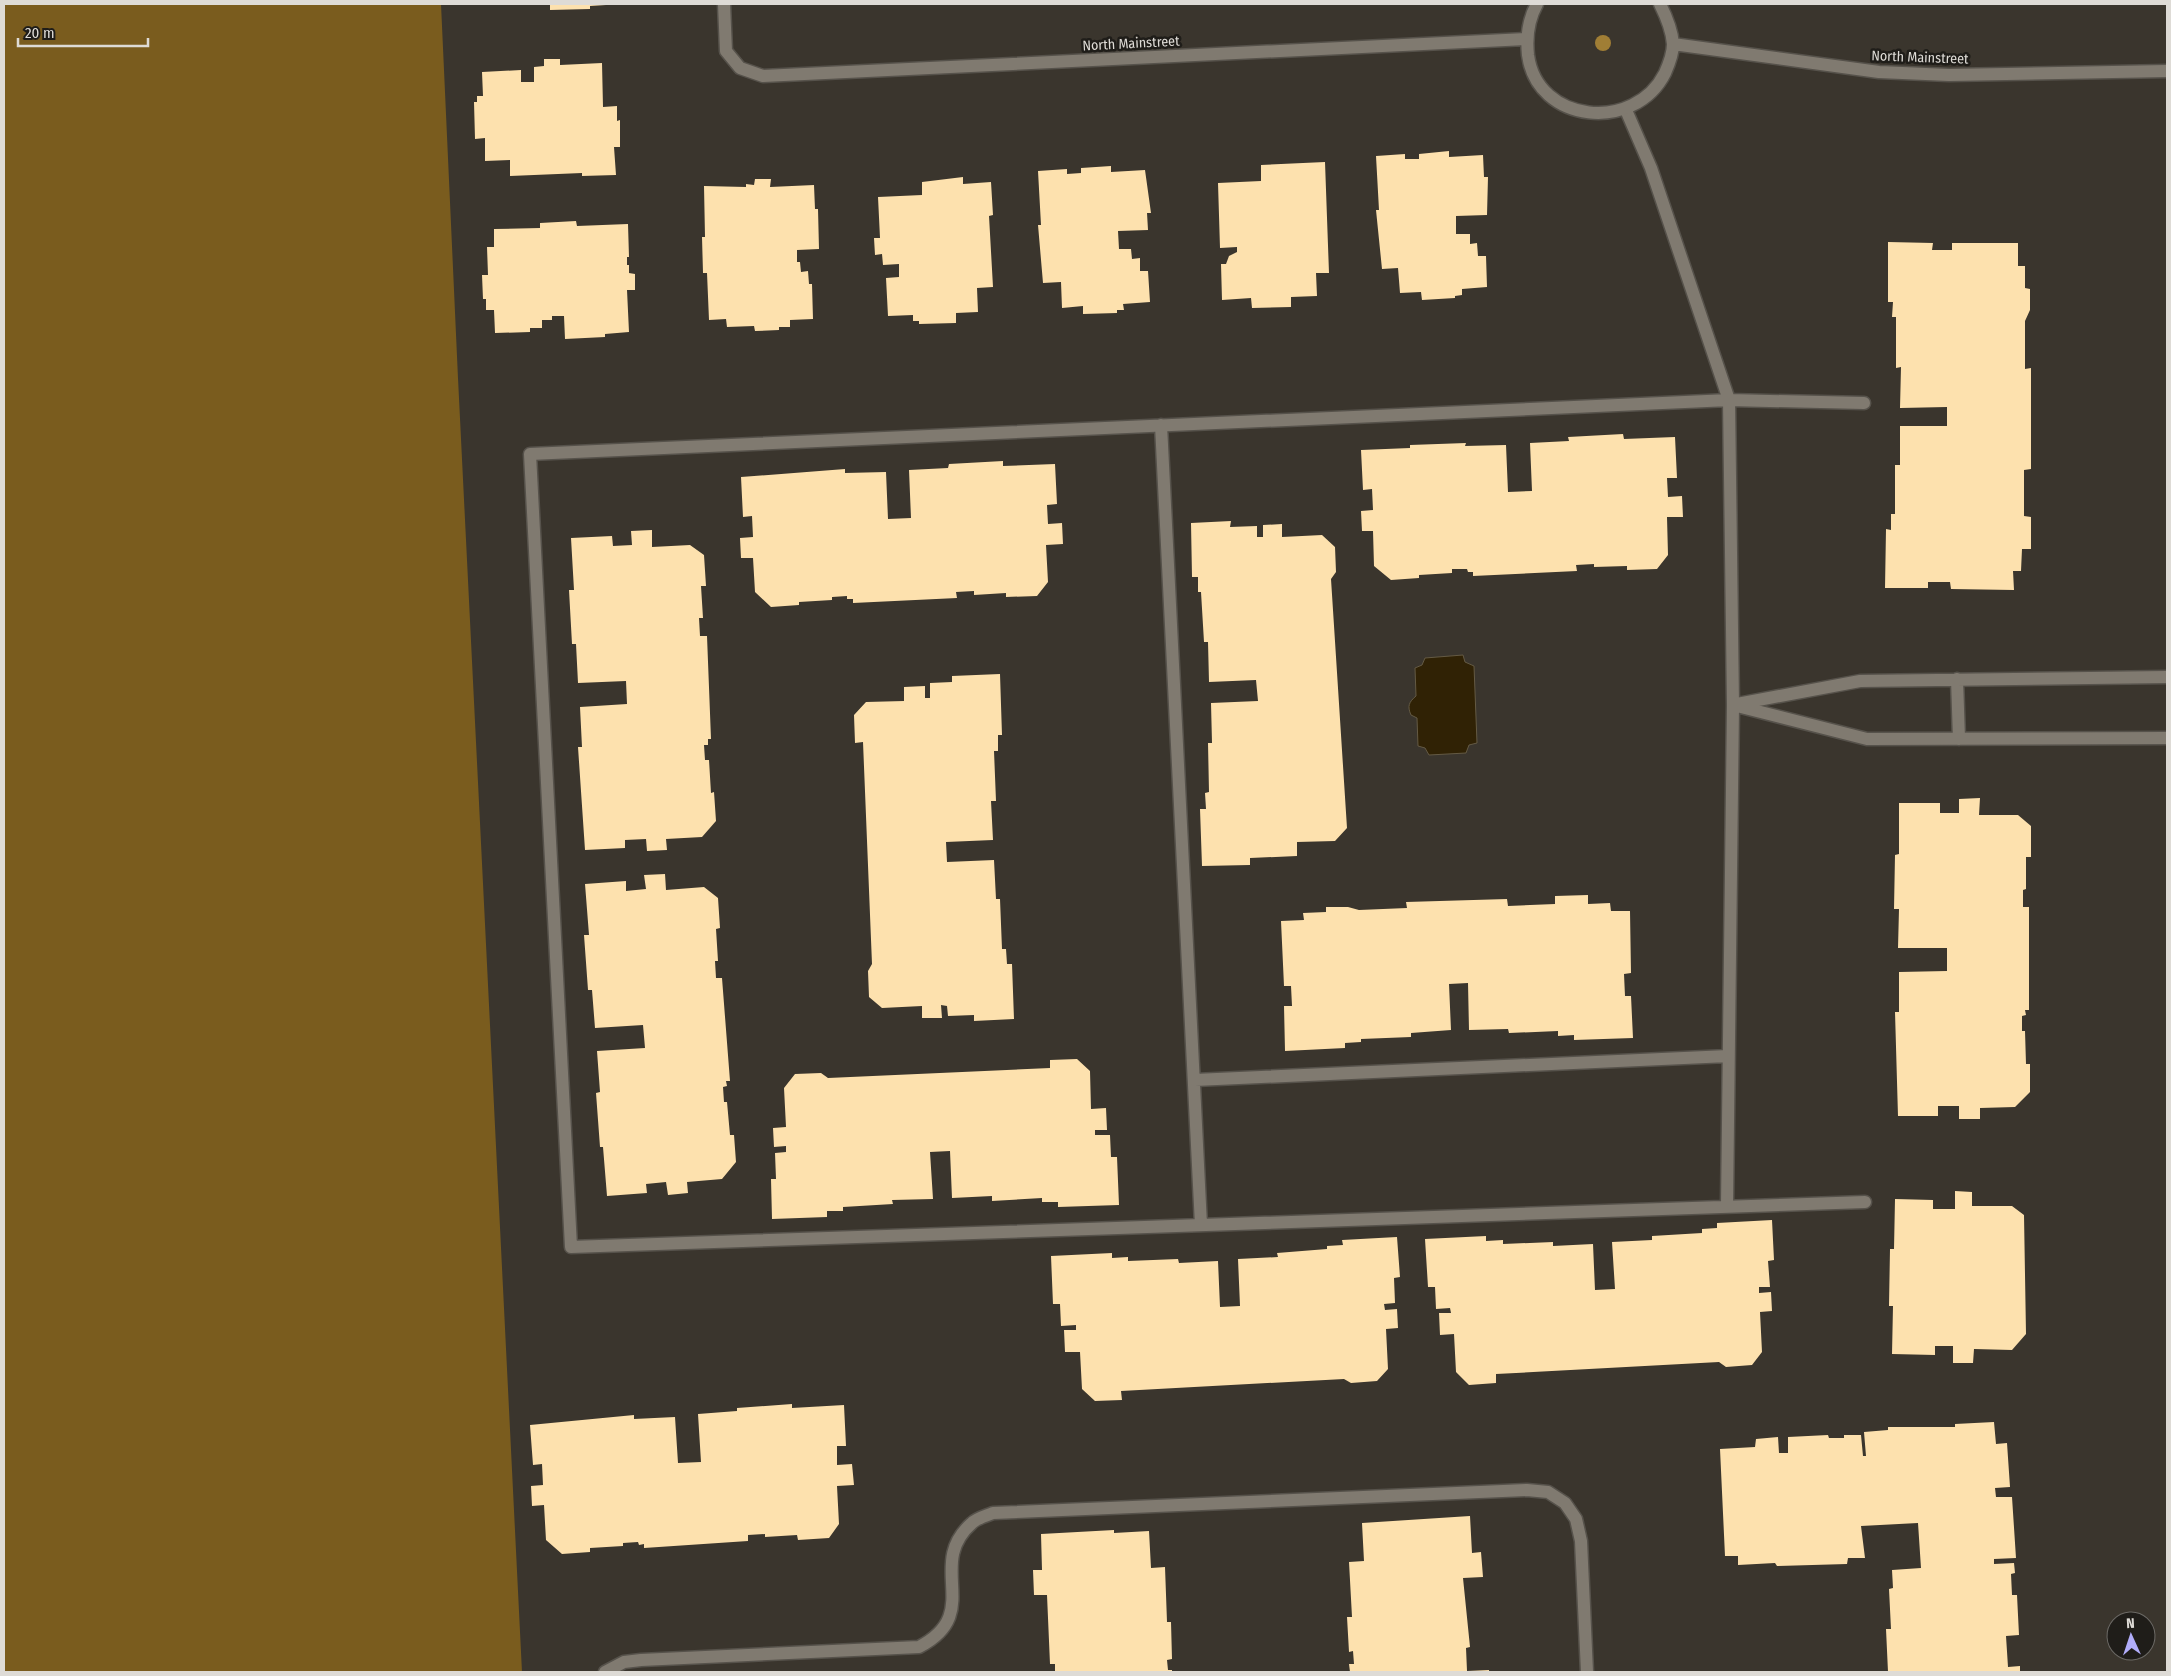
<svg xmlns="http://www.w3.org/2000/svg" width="2171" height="1676" viewBox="0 0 2171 1676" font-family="'Fira Sans Condensed',sans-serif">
	<rect width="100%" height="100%" fill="#3a352d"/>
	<path fill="#7a5c1e" d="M4,4H441L458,378L522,1672H4Z"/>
	<path fill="#302205" stroke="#645a44" d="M1463,655L1465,662L1474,666L1477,743L1469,745L1466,753L1429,755L1425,748L1418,746L1417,718L1411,715C1407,706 1409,702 1416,696L1415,668L1422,665L1425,658Z"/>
	<path fill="#fde1ae" d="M550,4H605L606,5L590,6V9L550,10Z
		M544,59H560V65L602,63L603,107L617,106V121L620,120V147H614L616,175L582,176V173L510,176V160L485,161V138L475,139L474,102H477V96H483L482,72L521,70V82H534V67L544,66Z
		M1449,151V157L1483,155L1484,177H1488L1487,215L1456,216V234H1470V244L1477,243L1478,256H1486L1487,287L1462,289V295L1455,296V298L1422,300L1421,292L1400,293L1398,268L1382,269L1376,210H1379L1376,156L1405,154V159H1419V154Z
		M1325,162L1329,273H1316L1317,296L1291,297V307L1252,308L1251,298L1222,300L1221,264H1226L1229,256L1237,252V247L1220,248L1218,183L1261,181V165Z
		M1111,166V172L1145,170L1151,213H1147L1148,230L1118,231L1119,249H1131L1132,259L1140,258V271H1148L1150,302L1123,304L1124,310H1117V313L1083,314V306L1062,308L1061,282L1043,283L1038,225H1041L1038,171L1067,169V174L1081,173V168Z
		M963,177V184L991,182L993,215L989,216L993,287L977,288L978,312L956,313V323L919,324V321H913V315L888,316L886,278L899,277V264L883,265L882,254L875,255L874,238H880L878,197L922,195V182Z
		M755,179H771L770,187L814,185L815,209H818L819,249L797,250V262H800L801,272L808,271L809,284H812L813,319L790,320V327H779V330L755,331L754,326L727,327L726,319L709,320L707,273H703L702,237H705L704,186L746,187V184L754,185Z
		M576,221L577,226L628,224L629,257H627V265H629V273L635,274V290H627L629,332L605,334V337L565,339L564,316H552V320H542V328H530V332L495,333L494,310H486V299H483L482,275H488L487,247H494V229L540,228V223Z
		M1888,242L1933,243L1932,250H1952V243H2018V266H2025V288L2030,289V310L2025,321V369L2031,368V469L2024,470V516L2031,517V549H2022L2021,571H2013L2014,590L1951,589L1950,582H1928V588H1885L1886,529L1891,530V514H1895V465H1900V426H1947V407L1900,408L1901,367L1896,368V317H1892L1893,302H1888Z
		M1623,434L1624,439L1675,437L1677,478H1667L1668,497L1682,496L1683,517H1667L1668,555L1657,569L1627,570V566L1594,567V564L1576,565L1577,571L1473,576V572H1468L1467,569H1452V573L1419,575V578L1391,580L1374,566L1373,531H1362L1361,511L1373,510L1372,489L1363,490L1361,450L1410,448V445L1466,443L1465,446L1506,445L1508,492L1532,491L1530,443L1569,441L1568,437Z
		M1003,461V466L1055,464L1057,504L1047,505L1048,524L1062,523L1063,544L1046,545L1048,582L1037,596L1006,597V593L974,595V591L956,592L957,598L853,603V599H847V596L832,597V600L799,602V605L771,607L755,592L753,558H741L740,538L753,537L752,516L743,517L741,477L845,469V473L886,472L888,519L911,518L909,470L948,468L949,464Z
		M1231,521L1230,527L1257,526V537H1263V525L1282,524V537L1322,535L1335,547L1336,572L1331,579L1347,828L1335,841L1297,842V856L1250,858V865L1202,866L1200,809H1206L1205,793L1209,792L1208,743H1212L1211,703L1258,701L1256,680L1209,682L1208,642H1204L1201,592H1198V577H1192L1191,523Z
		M652,530V547L690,545L704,555L706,586H701L703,618H699L700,636H707L711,739H708V745H704L705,760H709L711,793L714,792L716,821L702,837L666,839L667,850L647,851L646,839L625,840V848L585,850L578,747H582L580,707L627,704L626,681L578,683L576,644H572L569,590H574L571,538L612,536L613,546L632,545L631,531Z
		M1000,674L1002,735H998V751H994L996,801H991L993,840L946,842L947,862L994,860L996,899H1000L1002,949H1006L1007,964H1012L1014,1019L974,1021V1015L948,1016L947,1006L941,1005L942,1018H922V1006L882,1008L869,997L868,971L872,964L863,742L855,743L854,715L866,702L904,701V687L925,686V698H930V683L952,682V676Z
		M1980,798L1979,815H2018L2031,826V857H2026V889L2023,890V907H2029V1010H2025L2026,1015L2022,1016V1031H2025L2026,1064H2030V1092L2015,1107L1980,1108V1119H1959V1106H1938V1116H1898L1895,1012H1899V972L1947,971V948H1898L1899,909H1894L1895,855L1899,854V803H1940V813H1959V799Z
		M665,874L666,890L704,887L718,898L720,928L716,929L718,961H715L716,978H722L730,1081H726L727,1086L723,1087L724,1102H727L730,1135H734L736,1162L722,1179L687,1182L688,1193L668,1195L666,1182L646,1184L647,1193L607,1196L603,1147H600L596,1093L600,1092L597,1051L645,1048L643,1025L595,1028L592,990H588L584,935H589L585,884L626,881V891L646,889L644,875Z
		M1588,895V904L1610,903L1611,911H1630L1631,973L1624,974L1625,996H1631L1633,1038L1574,1040V1035L1558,1036V1031L1509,1033L1508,1029L1469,1030L1468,983L1449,984L1451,1030L1411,1033V1037L1361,1039V1042L1345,1043V1048L1285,1051L1284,1006H1292L1291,986H1284L1281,921L1304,920L1303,913L1326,912V907H1348L1359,910L1407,908L1406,902L1507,899L1508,906L1555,904V896Z
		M1077,1059L1090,1071L1091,1109L1106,1108L1107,1130H1095V1135H1110L1111,1157H1117L1119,1205L1058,1207V1202H1042V1198L992,1201V1196L952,1198L950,1151L930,1152L933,1199L892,1200L893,1204L843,1207V1211H827V1217L772,1219L771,1179H776L775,1153L786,1152V1146L774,1147L773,1128L786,1127L784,1088L795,1074L821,1073L828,1078L1050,1068V1060Z
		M1955,1191L1972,1192V1206H2012L2024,1215L2026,1334L2012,1350L1974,1349L1973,1363H1953V1346H1935V1355L1892,1354L1893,1306H1889L1890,1249H1894L1895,1199L1933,1200V1209H1955Z
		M1772,1220L1774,1260L1768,1261L1770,1287H1759V1293L1771,1292L1772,1311L1760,1312L1762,1352L1752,1365L1726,1367L1719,1362L1496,1374V1383L1469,1385L1456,1372L1454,1334L1440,1335L1439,1313H1451L1450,1308L1436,1309L1435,1287H1428L1425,1239L1486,1236V1241L1503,1240V1244L1553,1242V1246L1593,1244L1595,1290L1615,1289L1612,1242L1652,1240V1236L1702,1233V1229L1717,1228V1223Z
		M1397,1237L1400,1277L1394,1278L1395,1303L1384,1304L1385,1310L1397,1309L1398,1328L1386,1329L1388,1369L1377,1381L1351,1383L1344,1379L1121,1391L1122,1400L1095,1401L1082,1389L1080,1352H1065L1064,1330H1076V1325L1061,1326L1060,1304H1053L1051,1256L1112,1253V1258L1128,1257V1261L1178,1259L1179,1263L1218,1261L1220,1307L1240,1306L1238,1259L1278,1257L1277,1253L1327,1249V1246L1343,1245L1342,1240Z
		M792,1404V1408L844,1405L846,1446H837V1465L852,1464L854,1485L837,1486L839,1524L829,1538L798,1540L797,1535L765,1537V1534L748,1535V1541L644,1548V1544L639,1545L638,1542L623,1543V1546L590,1548V1552L562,1554L546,1540L544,1505L532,1506L531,1486L543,1485L542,1464L533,1465L530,1425L634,1415V1419L675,1417L678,1463L701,1462L698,1414L737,1411V1408Z
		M1994,1422L1996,1444L2007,1443L2010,1487L1995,1488L1996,1497H2012L2016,1558L1994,1559V1564L2014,1563L2015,1573L2011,1574L2012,1595H2017L2019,1635L2006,1636L2008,1667L2020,1666V1672H1888L1886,1629H1891L1889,1589L1893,1588L1892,1570L1921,1568L1918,1523L1861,1526L1865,1558H1848L1847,1564L1777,1566L1775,1563L1738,1565V1556H1725L1720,1449L1755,1447L1756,1439L1778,1437L1779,1453H1788V1437L1828,1435L1829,1438H1844V1435H1861L1863,1456H1866L1864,1432L1888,1430V1427H1955V1424Z
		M1470,1516L1472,1553L1481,1552L1483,1577L1463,1578L1470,1647L1466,1648L1467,1671L1489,1670V1672H1350L1349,1664H1354L1353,1651L1349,1652L1347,1617H1352L1349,1562L1364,1561L1362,1523Z
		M1114,1530V1533L1149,1531L1151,1568L1165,1567L1167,1622H1171L1172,1659L1167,1660L1168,1670H1172V1672H1055V1664H1050L1047,1595H1034L1033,1570H1042L1041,1534Z"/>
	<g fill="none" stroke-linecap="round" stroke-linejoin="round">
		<g stroke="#56524b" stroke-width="15">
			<path id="service" d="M1626,110L1651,168L1729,400L1733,705L1727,1206
				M1864,403L1729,400L530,454L571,1247L1865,1202
				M1161,425L1201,1225
				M1957,679L1959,739
				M1737,704L1860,681L2167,677
				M1733,705L1867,739L2167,738
				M1195,1080L1728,1056
				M605,1672L624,1662L641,1660L919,1647C985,1613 924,1565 972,1523C977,1518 986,1516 993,1513L1527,1490L1548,1492L1565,1503L1576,1519L1581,1541L1587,1672"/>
		</g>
		<g stroke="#56524b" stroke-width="15">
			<path id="minor" d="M724,4L726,51L740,68L763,76L1526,39
				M1537,4C1528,20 1526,36 1528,55C1537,124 1635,133 1665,73C1669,64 1673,53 1673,44C1672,30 1666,16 1660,4
				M1673,44L1879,72L1949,75L2167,71"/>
		</g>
		<use href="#service" stroke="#807a70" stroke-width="12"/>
		<use href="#minor" stroke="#807a70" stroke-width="12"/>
	</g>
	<circle fill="#a07e35" cx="1603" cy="43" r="8"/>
	<g text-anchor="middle" stroke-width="5" stroke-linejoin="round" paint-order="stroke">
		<g font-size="14" fill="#dedbd6" stroke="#1f1d19">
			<text transform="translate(1131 43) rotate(-3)" y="5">North Mainstreet</text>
			<text transform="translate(1920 57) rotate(2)" y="5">North Mainstreet</text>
		</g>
	</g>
	<rect width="2171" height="1676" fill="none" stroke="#dedbd6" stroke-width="10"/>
	<g transform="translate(2131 1636) rotate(357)"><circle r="24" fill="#1f1d19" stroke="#6b6965"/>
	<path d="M0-4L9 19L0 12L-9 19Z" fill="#b1adfa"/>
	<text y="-8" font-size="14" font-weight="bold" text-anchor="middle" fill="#dedbd6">N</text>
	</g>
	<path d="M18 38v8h130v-8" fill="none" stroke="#dedbd6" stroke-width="2.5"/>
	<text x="25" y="38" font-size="15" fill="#dedbd6" stroke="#1f1d19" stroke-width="4" paint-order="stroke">20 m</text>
</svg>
